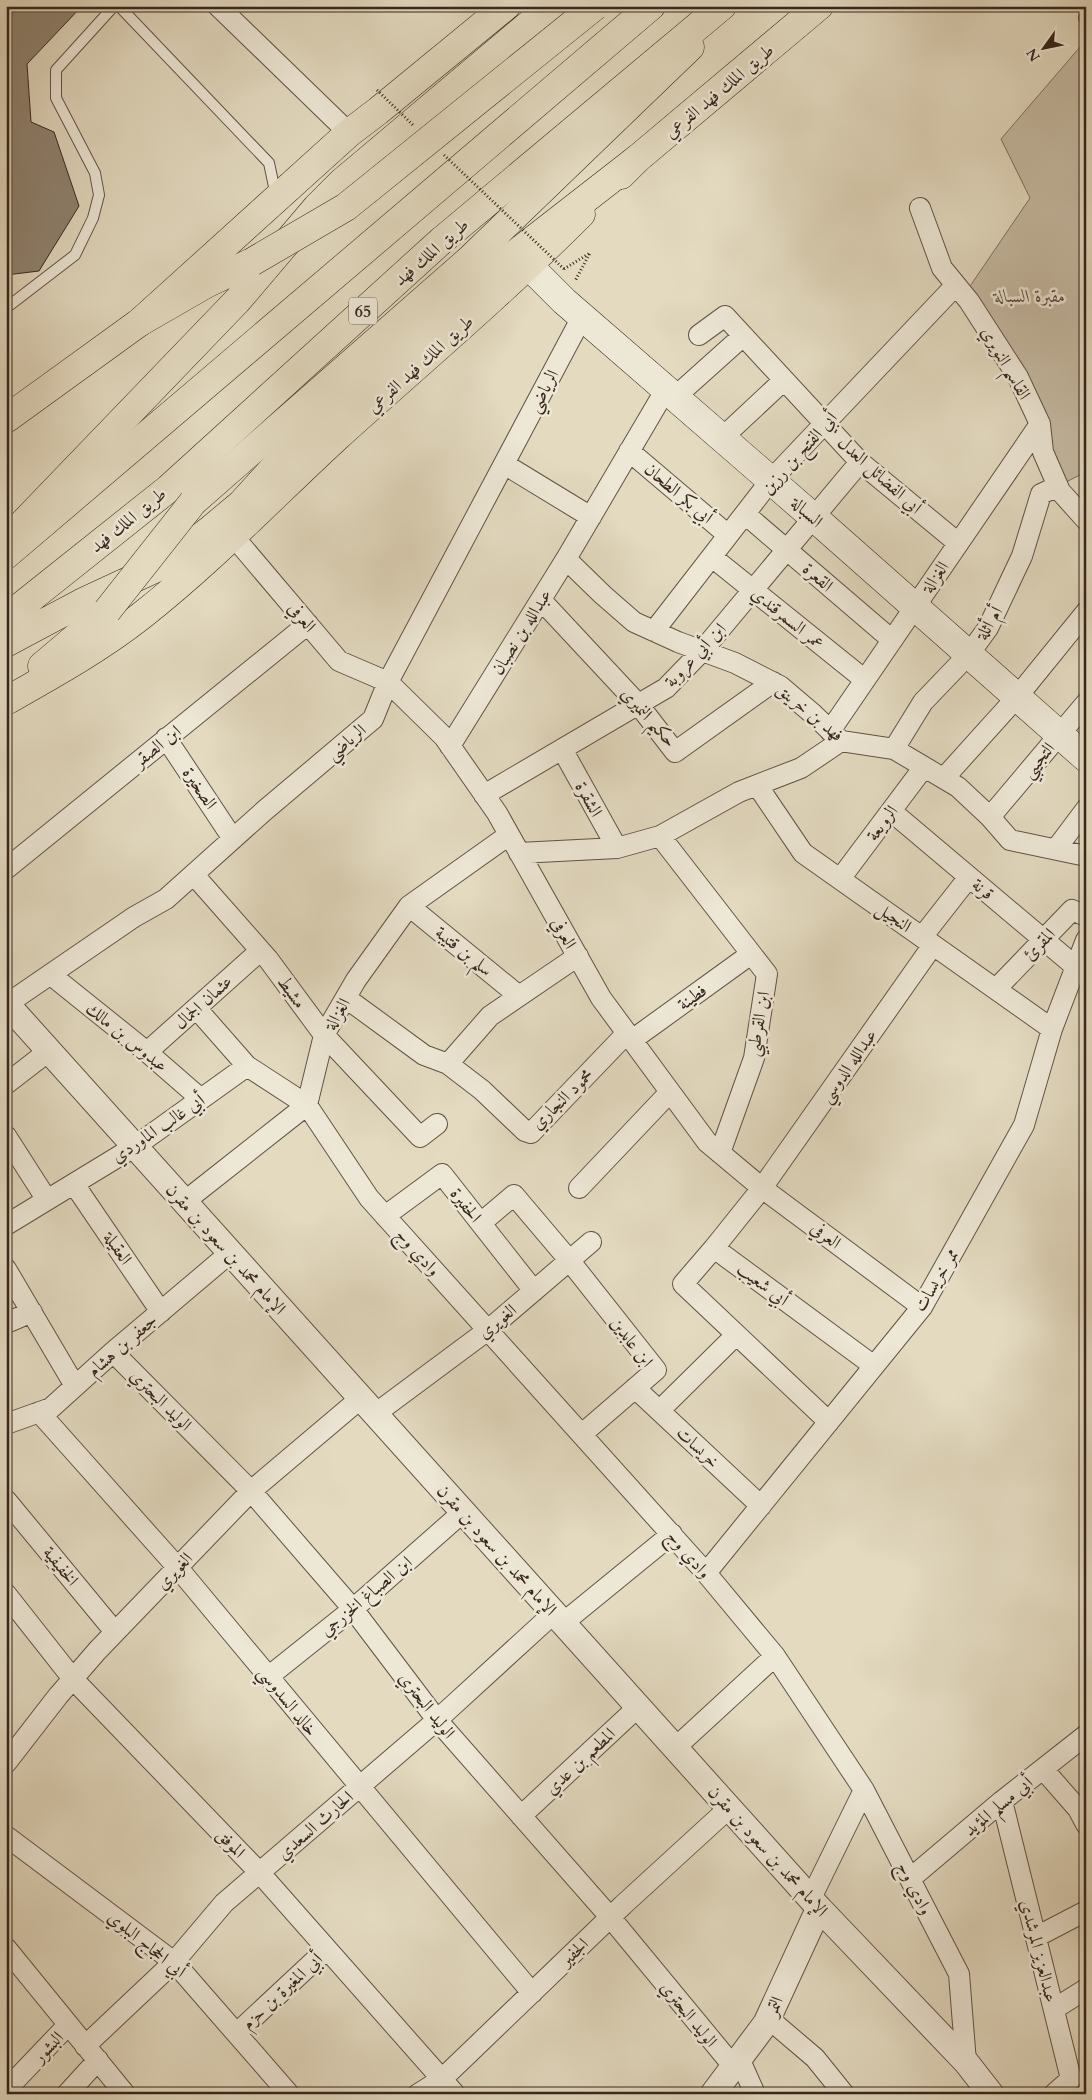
<svg xmlns="http://www.w3.org/2000/svg" width="1092" height="2100" viewBox="0 0 1092 2100" font-family="Cardo,Amiri,serif">
	<rect width="100%" height="100%" fill="#e3dac0"/>
	<filter id="stains"><feTurbulence type="fractalNoise" baseFrequency=".004" numOctaves="4"/><feColorMatrix values="0 0 0 0 .2 0 0 0 0 .09 0 0 0 0 .02 0 0 0 .5 -.17"/></filter>
	<radialGradient id="worn" r=".72"><stop offset=".6" stop-color="#630" stop-opacity="0"/><stop offset="1" stop-color="#630" stop-opacity=".3"/></radialGradient>
	<path fill="#c6bba4" stroke="#7e7060" d="M1086,40V472L1058,486L1040,424L964,295L1030,198L1001,139Z"/>
	<path fill="#908472" stroke="#37261d" d="M6,6H82L27,64L31,122L54,132L79,206L39,271L6,275Z"/>
	<g fill="none" stroke-linecap="round" stroke-linejoin="round">
		<g stroke="#625346" stroke-width="12">
			<path id="service" d="M119,6L269,163L276,196
				M1084,18L1086,16
				M6,308L75,255L93,218L99,195L95,173L56,98V70L114,6"/>
		</g>
		<g stroke="#625346" stroke-width="22">
			<path id="minor" d="M218,6L349,133
				M920,208L942,268L969,301L1018,377L1040,424L1043,452L1060,491L1086,520
				M699,335L725,316L860,462L958,543
				M675,397L743,336
				M722,438L784,380
				M629,451L728,535
				M504,464L591,517
				M745,514L892,640
				M234,537L339,661L388,682L444,737L497,813L601,998L707,1142L762,1188L922,1307
				M712,557L865,680
				M566,559L603,595L634,622L678,642L735,663L780,686L813,714L841,741L894,749L958,787L990,817L1010,840L1086,856
				M541,600L638,704L675,752L773,682
				M654,631L771,480L956,285
				M830,731L1040,424
				M166,738L233,839
				M450,746L566,559L666,389
				M562,749L617,848
				M894,749L923,702L969,654L988,628L1022,556L1041,494L1058,486
				M944,778L1017,697L1086,612
				M757,785L803,853L1052,1029
				M484,795L666,688L702,651L860,462
				M891,811L1076,967
				M990,817L1086,703
				M660,836L767,974L754,1058L720,1153
				M1056,849L1086,809
				M519,853L617,848L660,836L739,792L801,768L841,741
				M6,869L308,624
				M194,875L268,959L324,1035L420,1137L437,1124
				M840,879L924,767
				M409,906L519,996
				M922,937L969,877
				M51,975L147,1052L201,1099
				M996,989L1072,910L1086,916
				M346,998L424,1055L448,1064L482,1090L525,1131L531,1133L627,1033
				M7,1004L134,917L166,899L264,811L373,719L388,682L582,317
				M196,1008L247,1066
				M632,1040L751,954
				M147,1052L260,951
				M448,1064L490,1016L578,956
				M6,1084L50,1050
				M6,1136L47,1200
				M74,1184L161,1312
				M579,1188L670,1092
				M184,1202L307,1105L324,1035L356,980L409,906L509,835
				M385,1216L442,1174L534,1291
				M481,1223L514,1195L569,1260L656,1370L582,1434
				M6,1225L134,1147L247,1066L307,1105L369,1198L706,1573L775,1656L864,1790L959,1974L966,2062
				M714,1248L683,1284L829,1422
				M6,1269L75,1386
				M6,1323L32,1312
				M113,1352L251,1491L353,1609L437,1720L610,1917L733,2066
				M874,1366L714,1248L762,1188L933,945
				M635,1388L761,1506
				M660,1410L736,1335
				M39,1412L178,1568L532,1993
				M375,1414L488,1330L591,1242
				M6,1424L51,1408L113,1352L230,1253
				M6,1500L115,1632
				M706,1573L922,1307L1024,1125L1052,1029L1086,940
				M6,1594L73,1679L259,1872L455,2094
				M563,1623L672,1534
				M268,1677L353,1609L463,1512
				M675,1748L775,1656
				M6,1763L58,1696L97,1651L251,1491L361,1398
				M1043,1769L1078,1809L1086,1824
				M1002,1801L1071,2079L1054,2094
				M521,1816L638,1707
				M6,1836L174,1962L289,2094
				M911,1878L1002,1801L1086,1735
				M811,1898L864,1790
				M1036,1937L1086,1911
				M6,1948L125,2094
				M1054,2009L1086,1989
				M768,2018L815,2058L844,2094
				M237,2033L327,1949
				M85,2046L174,1962L224,1903L437,1720L554,1613
				M739,2058L755,2094
				M6,2090L68,2025
				M67,2094L98,2060
				M418,2094L442,2079L623,1905L729,1808"/>
		</g>
		<g stroke="#625346" stroke-width="27">
			<path id="tertiary" d="M6,1003L819,1908L966,2062L991,2094
				M713,2094L766,2023L819,1908"/>
		</g>
		<g stroke="#37261d" stroke-width="29">
			<path id="secondary" d="M529,266L564,301L827,529L1086,758"/>
		</g>
		<g stroke="#37261d" stroke-width="29">
			<path id="primary" d="M621,175L637,159L819,6
				M6,419L140,322L349,133L378,111L506,6
				M193,502L469,260L690,47
				M6,541L237,301L317,207L342,182L551,6
				M42,666L107,611
				M6,701C52,675 99,649 141,616C211,561 272,497 337,437C419,363 503,292 581,214"/>
		</g>
		<g stroke="#37261d" stroke-width="29">
			<path id="trunk" d="M140,322L206,284L252,262"/>
		</g>
		<g stroke="#37261d" stroke-width="29">
			<path id="motorway" d="M6,555L651,6
				M6,618L168,489L441,241L722,6
				M6,643L81,603L167,563L211,529L241,504L301,438L388,357L470,289L637,159"/>
		</g>
		<path stroke="#37261d" stroke-width="3" stroke-dasharray="1 2.5" stroke-linecap="butt" d="M564,269L590,253L575,281"/>
		<use href="#service" stroke="#ede7d6" stroke-width="10"/>
		<use href="#minor" stroke="#ede7d6" stroke-width="20"/>
		<use href="#tertiary" stroke="#ede7d6" stroke-width="25"/>
		<use href="#secondary" stroke="#ede7d6" stroke-width="28"/>
		<use href="#primary" stroke="#e3dac0" stroke-width="28"/>
		<use href="#trunk" stroke="#e3dac0" stroke-width="28"/>
		<use href="#motorway" stroke="#e3dac0" stroke-width="28"/>
		<g stroke="#37261d" stroke-width="29" stroke-linecap="butt">
			<path id="primary-bridge" d="M107,611L193,502"/>
		</g>
		<g stroke="#37261d" stroke-width="29" stroke-linecap="butt">
			<path id="trunk-bridge" d="M252,262L346,207L595,6"/>
		</g>
		<path stroke="#37261d" stroke-width="3" stroke-dasharray="1 2.5" stroke-linecap="butt" d="M377,90L414,126
			M444,155L564,269"/>
		<use href="#primary-bridge" stroke="#e3dac0" stroke-width="28"/>
		<use href="#trunk-bridge" stroke="#e3dac0" stroke-width="28"/>
	</g>
	<g text-anchor="middle" stroke-width="5" stroke-linejoin="round" paint-order="stroke">
		<rect fill="#ede7d6" stroke="#6e6054" stroke-width="1" x="349" y="297.5" width="28" height="27" rx="4"/>
		<g font-size="16" font-weight="bold" fill="#37261d">
			<text x="363" y="317">65</text>
		</g>
		<g font-size="18" fill="#37261d" stroke="#ede7d6">
			<text transform="translate(719 91) rotate(-40)" y="6">طريق الملك فهد الفرعي</text>
			<text transform="translate(431 252) rotate(-41)" y="6">طريق الملك فهد</text>
			<text transform="translate(1006 363) rotate(60)" y="6">القاسم النويري</text>
			<text transform="translate(420 364) rotate(-42)" y="6">طريق الملك فهد الفرعي</text>
			<text transform="translate(543 391) rotate(-62)" y="6">الرياضي</text>
			<text transform="translate(799 453) rotate(-48)" y="6">أبي الفتح بن رزين</text>
			<text transform="translate(880 475) rotate(42)" y="6">أبي الفضائل العدل</text>
			<text transform="translate(679 493) rotate(40)" y="6">أبي بكر الطحان</text>
			<text transform="translate(807 512) rotate(41)" y="6">السبالة</text>
			<text transform="translate(128 520) rotate(-39)" y="6">طريق الملك فهد</text>
			<text transform="translate(818 577) rotate(41)" y="6">القعرة</text>
			<text transform="translate(935 577) rotate(-56)" y="6">الغزالة</text>
			<text transform="translate(302 617) rotate(50)" y="6">العرفي</text>
			<text transform="translate(788 618) rotate(39)" y="6">عمر السمرقندي</text>
			<text transform="translate(989 623) rotate(-59)" y="6">أم أثلة</text>
			<text transform="translate(521 632) rotate(-58)" y="6">عبدالله بن نصبان</text>
			<text transform="translate(695 655) rotate(-47)" y="6">ابن أبي عروبة</text>
			<text transform="translate(810 712) rotate(39)" y="6">فهد بن خرينق</text>
			<text transform="translate(649 717) rotate(48)" y="6">حكيم النميري</text>
			<text transform="translate(346 742) rotate(-40)" y="6">الرياضي</text>
			<text transform="translate(157 746) rotate(-39)" y="6">ابن الصقر</text>
			<text transform="translate(1038 760) rotate(-50)" y="6">التجيبي</text>
			<text transform="translate(200 788) rotate(56)" y="6">الصخيرة</text>
			<text transform="translate(589 799) rotate(61)" y="6">الشقرة</text>
			<text transform="translate(882 823) rotate(-53)" y="6">الرويعة</text>
			<text transform="translate(983 889) rotate(40)" y="6">قرنة</text>
			<text transform="translate(894 917) rotate(35)" y="6">النجيل</text>
			<text transform="translate(564 933) rotate(61)" y="6">العرفي</text>
			<text transform="translate(1039 944) rotate(-46)" y="6">المقرئ</text>
			<text transform="translate(464 951) rotate(39)" y="6">سلم بن قتيبة</text>
			<text transform="translate(292 992) rotate(54)" y="6">مشيط</text>
			<text transform="translate(692 997) rotate(-36)" y="6">فطينة</text>
			<text transform="translate(203 1002) rotate(-42)" y="6">عثمان الجمال</text>
			<text transform="translate(337 1014) rotate(-60)" y="6">الغزالة</text>
			<text transform="translate(758 1024) rotate(-80)" y="6">ابن القرطبي</text>
			<text transform="translate(127 1037) rotate(39)" y="6">عبدوس بن مالك</text>
			<text transform="translate(848 1066) rotate(-55)" y="6">عبدالله الدوسي</text>
			<text transform="translate(562 1099) rotate(-44)" y="6">محمود النجاري</text>
			<text transform="translate(158 1128) rotate(-34)" y="6">أبي غالب الماوردي</text>
			<text transform="translate(466 1205) rotate(52)" y="6">الحفيرة</text>
			<text transform="translate(826 1235) rotate(37)" y="6">العرفي</text>
			<text transform="translate(118 1248) rotate(56)" y="6">العقيلة</text>
			<text transform="translate(226 1249) rotate(48)" y="6">الإمام محمد بن سعود بن مقرن</text>
			<text transform="translate(418 1252) rotate(48)" y="6">وادي وج</text>
			<text transform="translate(936 1280) rotate(-59)" y="6">ممر خريسات</text>
			<text transform="translate(763 1284) rotate(37)" y="6">أبي شعيب</text>
			<text transform="translate(497 1321) rotate(-39)" y="6">الغويري</text>
			<text transform="translate(632 1342) rotate(53)" y="6">ابن عابدين</text>
			<text transform="translate(122 1345) rotate(-41)" y="6">جعفر بن هشام</text>
			<text transform="translate(161 1400) rotate(45)" y="6">الوليد البحتري</text>
			<text transform="translate(698 1447) rotate(43)" y="6">خريسات</text>
			<text transform="translate(497 1550) rotate(48)" y="6">الإمام محمد بن سعود بن مقرن</text>
			<text transform="translate(689 1554) rotate(49)" y="6">وادي وج</text>
			<text transform="translate(61 1566) rotate(51)" y="6">الخفيفية</text>
			<text transform="translate(174 1571) rotate(-46)" y="6">الغويري</text>
			<text transform="translate(366 1596) rotate(-40)" y="6">ابن الصباغ الخزرجي</text>
			<text transform="translate(288 1701) rotate(51)" y="6">خالد السدوسي</text>
			<text transform="translate(427 1705) rotate(52)" y="6">الوليد البحتري</text>
			<text transform="translate(580 1761) rotate(-43)" y="6">المطعم بن عدي</text>
			<text transform="translate(998 1806) rotate(-39)" y="6">أبي مسلم المؤيد</text>
			<text transform="translate(315 1825) rotate(-41)" y="6">الحارث السعدي</text>
			<text transform="translate(231 1843) rotate(46)" y="6">الموفق</text>
			<text transform="translate(768 1851) rotate(48)" y="6">الإمام محمد بن سعود بن مقرن</text>
			<text transform="translate(915 1888) rotate(63)" y="6">وادي وج</text>
			<text transform="translate(147 1944) rotate(39)" y="6">أبي الحجاج البلوي</text>
			<text transform="translate(1039 1951) rotate(76)" y="6">عبدالعزيز المرشدي</text>
			<text transform="translate(574 1952) rotate(-44)" y="6">الجفير</text>
			<text transform="translate(282 1991) rotate(-43)" y="6">أبي المغيرة بن حزم</text>
			<text transform="translate(774 2006) rotate(-65)" y="6">التمر</text>
			<text transform="translate(689 2014) rotate(51)" y="6">الوليد البحتري</text>
			<text transform="translate(48 2047) rotate(-46)" y="6">البشور</text>
		</g>
		<g font-size="18" font-style="italic" fill="#5b4b3f" stroke="#ede7d6">
			<text x="1030" y="302">مقبرة السبالة</text>
		</g>
	</g>
	<rect width="1092" height="2100" fill="none" stroke="#e3dac0" stroke-width="25"/>
	<rect x="8" y="8" width="1077" height="2085" fill="none" stroke="#37261d" stroke-width="2.5"/>
	<rect x="12" y="12" width="1067" height="2075" fill="none" stroke="#37261d"/>
	<g transform="translate(1044 48) rotate(237)" stroke="#ede7d6" stroke-width="4" paint-order="stroke">
	<path d="M0-4L9 19L0 12L-9 19Z" fill="#37261d"/>
	<text y="-8" font-size="14" font-weight="bold" text-anchor="middle" fill="#37261d">N</text>
	</g>
	<rect width="100%" height="100%" filter="url(#stains)"/>
	<rect width="100%" height="100%" fill="url(#worn)"/>
</svg>
